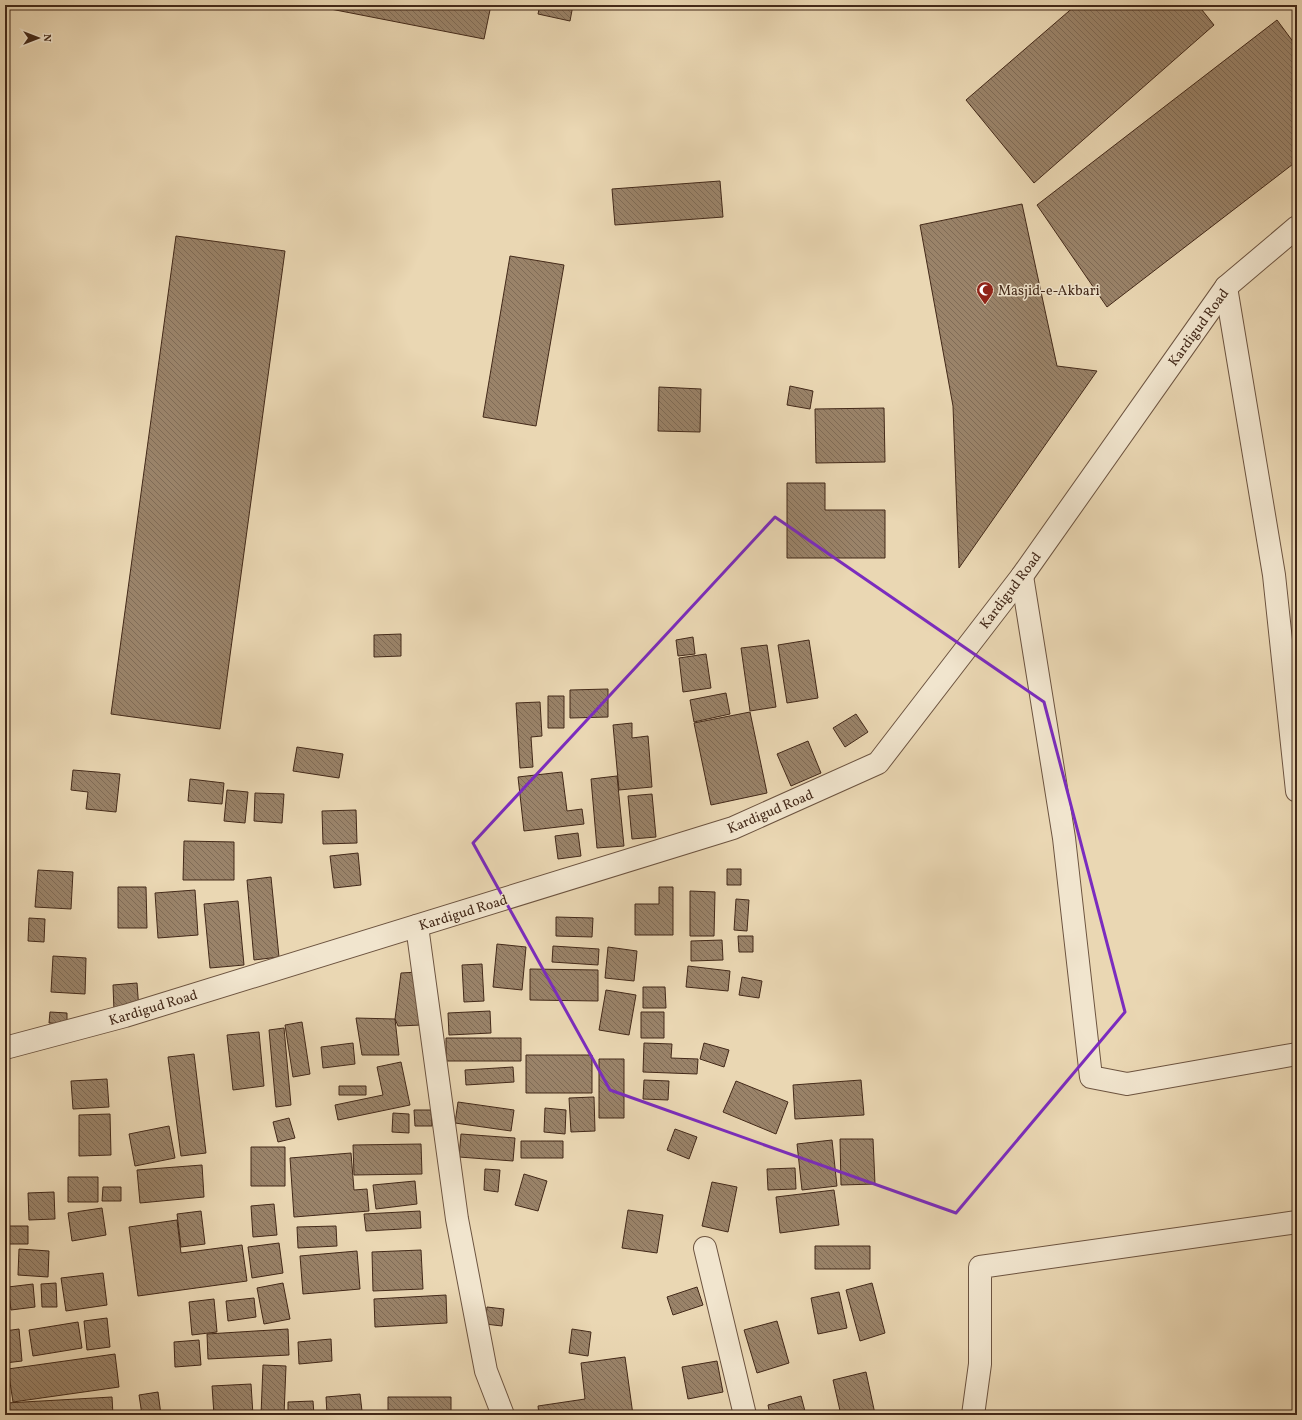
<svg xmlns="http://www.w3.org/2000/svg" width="1302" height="1420" viewBox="0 0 1302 1420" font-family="Vollkorn,serif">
	<defs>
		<pattern id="building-back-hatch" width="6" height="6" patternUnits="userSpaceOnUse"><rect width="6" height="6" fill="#9a8369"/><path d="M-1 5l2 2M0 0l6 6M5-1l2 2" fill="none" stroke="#7f6b56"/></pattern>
	</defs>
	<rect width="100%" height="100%" fill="#ead7b3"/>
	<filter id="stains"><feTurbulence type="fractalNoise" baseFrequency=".005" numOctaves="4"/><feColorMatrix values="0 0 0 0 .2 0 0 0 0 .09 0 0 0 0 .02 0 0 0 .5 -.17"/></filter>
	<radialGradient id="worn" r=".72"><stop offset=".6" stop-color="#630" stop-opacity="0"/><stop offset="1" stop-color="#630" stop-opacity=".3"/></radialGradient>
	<path fill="url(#building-back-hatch)" stroke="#432919" d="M310,5H491L484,39Z
		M540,5H573L570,21L538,14Z
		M1076,5H1198L1214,25L1034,183L966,100Z
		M1277,20L1297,47V161L1107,307L1037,205Z
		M720,181L723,217L615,225L612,189Z
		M1022,204L1057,366L1097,371L959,568L953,406L920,225Z
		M176,236L285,251L220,729L111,714Z
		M510,256L564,265L536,426L483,417Z
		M790,386L813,391L810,409L787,405Z
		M659,387L701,389L700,432L658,431Z
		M884,408L885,462L816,463L815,409Z
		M787,483H825V510H885V558H787Z
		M401,634V656L374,657V635Z
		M693,637L695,654L678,656L676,640Z
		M809,640L818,698L787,703L778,645Z
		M767,645L776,707L750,711L741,648Z
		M706,654L711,688L683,692L679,658Z
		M608,689V717L570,718V690Z
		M726,693L730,714L694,722L690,700Z
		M548,696H564V728H548Z
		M540,702L542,736L531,737L533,767L520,768L516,703Z
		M750,712L767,793L711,805L694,723Z
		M856,714L868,732L845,747L833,728Z
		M632,723V738L648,736L652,787L619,790L613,725Z
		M808,741L821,773L791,786L777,754Z
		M297,747L343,754L339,778L293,771Z
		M73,770L120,774L116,812L86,809L88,792L71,790Z
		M562,772L567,811L582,809L584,824L524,831L518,777Z
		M617,776L624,846L597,848L591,779Z
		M190,779L224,783L222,804L188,801Z
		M227,790L248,792L245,823L224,821Z
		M255,793L284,794L282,823L254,821Z
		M652,794L656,837L632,839L628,796Z
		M356,810L357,843L323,844L322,811Z
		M578,833L581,856L558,859L555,836Z
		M184,841L234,842V880H183Z
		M358,853L361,885L334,888L330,856Z
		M727,869H741V885H727Z
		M38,870L73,872L71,909L35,907Z
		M271,877L279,957L254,960L247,880Z
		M118,887H146L147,928H118Z
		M659,887H673V935H635V904H659Z
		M195,890L198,935L158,938L155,893Z
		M690,891L715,892L714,936H690Z
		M736,899L749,900L747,931L734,930Z
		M238,901L244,965L210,968L204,904Z
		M556,917L593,918L592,937L556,936Z
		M29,918L45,919L44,942L28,941Z
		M738,936H753V952H739Z
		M722,940L723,960L691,961V941Z
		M497,944L526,947L522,990L493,987Z
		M553,946L599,949L598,965L552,962Z
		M608,947L637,951L634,981L605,978Z
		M53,956L86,958L85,994L51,992Z
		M482,964L484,1001L464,1002L462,965Z
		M688,966L730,971L728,991L686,987Z
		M530,969L598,970V1001L530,1000Z
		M418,972L421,1025L398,1026L395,1019L401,973Z
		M742,977L762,981L759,998L739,995Z
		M137,983L139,1010L114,1011L113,985Z
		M643,987H665L666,1008H643Z
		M606,990L636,995L629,1035L599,1030Z
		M490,1011L491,1033L449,1035L448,1013Z
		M50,1012L67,1013V1024L49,1023Z
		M641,1012H664V1038H641Z
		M356,1018L395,1019L399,1055H362Z
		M302,1022L310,1074L293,1077L285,1025Z
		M284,1028L291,1105L276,1107L269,1030Z
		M259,1032L264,1086L233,1090L227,1035Z
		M446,1038H521V1061H446Z
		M353,1043L355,1064L323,1068L321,1047Z
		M644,1043L672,1044L671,1058L698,1059L697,1074L643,1072Z
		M704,1043L729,1050L724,1067L700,1059Z
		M194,1054L206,1153L181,1156L168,1057Z
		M526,1055H592V1093H526Z
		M599,1059H624V1118H599Z
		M401,1062L410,1105L338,1120L335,1105L383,1095L377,1067Z
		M513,1067L514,1082L466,1085L465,1070Z
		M107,1079L109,1107L73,1109L71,1081Z
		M644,1080L669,1081L668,1100L643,1099Z
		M861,1080L864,1115L795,1119L793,1085Z
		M736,1081L788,1102L776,1134L723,1112Z
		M339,1086H366V1095H339Z
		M594,1097L595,1131L571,1132L569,1098Z
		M458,1102L514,1110L511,1131L455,1123Z
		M545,1108L566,1110L565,1134L544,1132Z
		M414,1110H431L432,1126H415Z
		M393,1113L409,1114V1133L392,1132Z
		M110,1114L111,1155L79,1156V1115Z
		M289,1118L295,1138L278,1142L273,1122Z
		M169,1126L175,1158L135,1166L129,1134Z
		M675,1129L697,1137L689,1159L667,1150Z
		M461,1134L515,1138L513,1161L459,1157Z
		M840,1139H873L875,1184L841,1185Z
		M832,1140L837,1186L802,1190L797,1144Z
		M521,1141H563V1158H521Z
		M421,1144L422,1174L354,1175L353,1145Z
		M251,1147H285V1186H251Z
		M351,1153L354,1190L367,1189L369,1211L294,1217L290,1158Z
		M202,1165L204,1197L140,1203L137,1170Z
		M795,1168L796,1189L768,1190L767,1169Z
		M485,1169L500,1170L498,1192L484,1190Z
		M524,1174L547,1181L538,1211L515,1205Z
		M68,1177H98V1202H68Z
		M415,1181L417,1204L376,1209L373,1185Z
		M712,1182L737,1187L728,1232L702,1226Z
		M103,1187H121V1201H102Z
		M834,1190L839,1225L780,1233L776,1197Z
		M54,1192L55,1219L29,1220L28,1193Z
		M274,1204L277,1235L253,1237L251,1206Z
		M102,1208L106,1235L72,1241L68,1213Z
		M628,1210L663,1215L657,1253L622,1248Z
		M201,1211L205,1244L181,1247L177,1214Z
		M420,1211L421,1228L366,1231L364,1214Z
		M177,1220L181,1253L242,1245L247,1281L138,1296L129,1227Z
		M5,1226H28V1244H5Z
		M336,1226L337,1246L298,1248L297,1227Z
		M279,1243L283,1273L252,1278L248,1247Z
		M815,1246H870V1269H815Z
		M19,1249L49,1251L48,1277L18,1275Z
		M421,1250L423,1289L373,1291L372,1252Z
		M357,1251L360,1289L303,1294L300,1256Z
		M103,1273L107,1305L66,1311L61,1278Z
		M56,1283L57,1307H42L41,1284Z
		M283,1283L290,1319L264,1324L257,1288Z
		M872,1283L885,1333L860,1341L846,1290Z
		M33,1284L35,1307L11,1310L8,1287Z
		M697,1287L703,1305L673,1315L667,1297Z
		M839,1292L847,1328L818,1334L811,1298Z
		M446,1295L447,1323L375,1327L374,1299Z
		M254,1298L256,1317L228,1321L226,1301Z
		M214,1299L217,1332L192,1335L189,1302Z
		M487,1307L504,1309L502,1326L485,1324Z
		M107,1318L110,1347L87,1350L84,1321Z
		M777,1321L789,1363L757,1373L744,1330Z
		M78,1322L82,1348L33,1356L29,1330Z
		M19,1329L22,1361L5,1363V1331Z
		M288,1329L289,1355L208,1359L207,1334Z
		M572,1329L591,1332L588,1356L569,1353Z
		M331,1339L332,1361L299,1364L298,1342Z
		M199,1340L201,1365L175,1367L174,1342Z
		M115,1354L119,1387L13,1402L8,1369Z
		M625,1357L633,1415H539L538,1406L585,1399L581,1363Z
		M717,1361L723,1392L688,1399L682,1367Z
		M263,1365L286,1366L284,1415H261Z
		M866,1372L875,1414L841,1415L833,1380Z
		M251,1384L253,1415H214L212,1386Z
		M158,1392L161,1415H142L139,1395Z
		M360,1394L362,1411L327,1414L326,1397Z
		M801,1396L806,1415H770L768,1405Z
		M112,1397L113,1415H7L6,1403Z
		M388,1397H451V1415H388Z
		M313,1401L314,1415H288V1402Z
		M689,1412L690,1415H659Z"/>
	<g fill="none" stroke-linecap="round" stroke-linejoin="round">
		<g stroke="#6d5440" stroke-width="24">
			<path id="minor" d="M1226,287L1274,575L1297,791
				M1022,576L1064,838L1091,1077L1127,1084L1297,1054
				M417,926L457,1219L486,1371L503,1415
				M705,1248L745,1415
				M973,1415L980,1364V1267L1297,1222"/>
		</g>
		<g stroke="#6d5440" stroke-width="24">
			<path id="tertiary" d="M5,1048L125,1016L733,828L878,763L1022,576L1226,287L1297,227"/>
		</g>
		<use href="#minor" stroke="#f1e5ce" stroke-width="22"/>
		<use href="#tertiary" stroke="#f1e5ce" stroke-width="22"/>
	</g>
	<path fill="none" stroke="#7b2cbf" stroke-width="3" stroke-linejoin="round" d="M775,517L1044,702L1125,1012L956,1213L610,1090L473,843Z"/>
	<defs>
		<g id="mosque-pin" transform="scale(0.9)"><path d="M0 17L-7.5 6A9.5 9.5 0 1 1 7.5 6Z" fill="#8f2418" stroke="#f1e5ce"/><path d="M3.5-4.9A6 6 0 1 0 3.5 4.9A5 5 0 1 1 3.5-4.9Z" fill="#fff"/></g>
	</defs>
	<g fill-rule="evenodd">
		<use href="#mosque-pin" x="985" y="290"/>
	</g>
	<g text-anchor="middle" stroke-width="3" stroke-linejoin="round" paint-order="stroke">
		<g font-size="14" fill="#432919" stroke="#f1e5ce" text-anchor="start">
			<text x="998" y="295">Masjid-e-Akbari</text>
		</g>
		<g font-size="14" fill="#432919" stroke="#f1e5ce">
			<text transform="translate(1198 327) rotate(-54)" y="5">Kardigud Road</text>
			<text transform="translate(1010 590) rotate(-53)" y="5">Kardigud Road</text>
			<text transform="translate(770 811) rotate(-23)" y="5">Kardigud Road</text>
			<text transform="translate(463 912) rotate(-17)" y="5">Kardigud Road</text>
			<text transform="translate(153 1007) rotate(-17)" y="5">Kardigud Road</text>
		</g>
	</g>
	<rect width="1302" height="1420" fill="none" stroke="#ead7b3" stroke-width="20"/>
	<rect x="6" y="6" width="1290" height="1408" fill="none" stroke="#432919" stroke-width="2"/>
	<rect x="10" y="10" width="1282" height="1400" fill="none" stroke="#432919"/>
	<g transform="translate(38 38) rotate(90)" stroke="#f1e5ce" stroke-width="3" paint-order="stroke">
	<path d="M0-3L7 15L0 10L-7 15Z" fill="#432919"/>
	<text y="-6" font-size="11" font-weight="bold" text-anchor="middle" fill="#432919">N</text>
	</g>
	<rect width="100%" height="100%" filter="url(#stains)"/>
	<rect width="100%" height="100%" fill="url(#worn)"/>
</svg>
